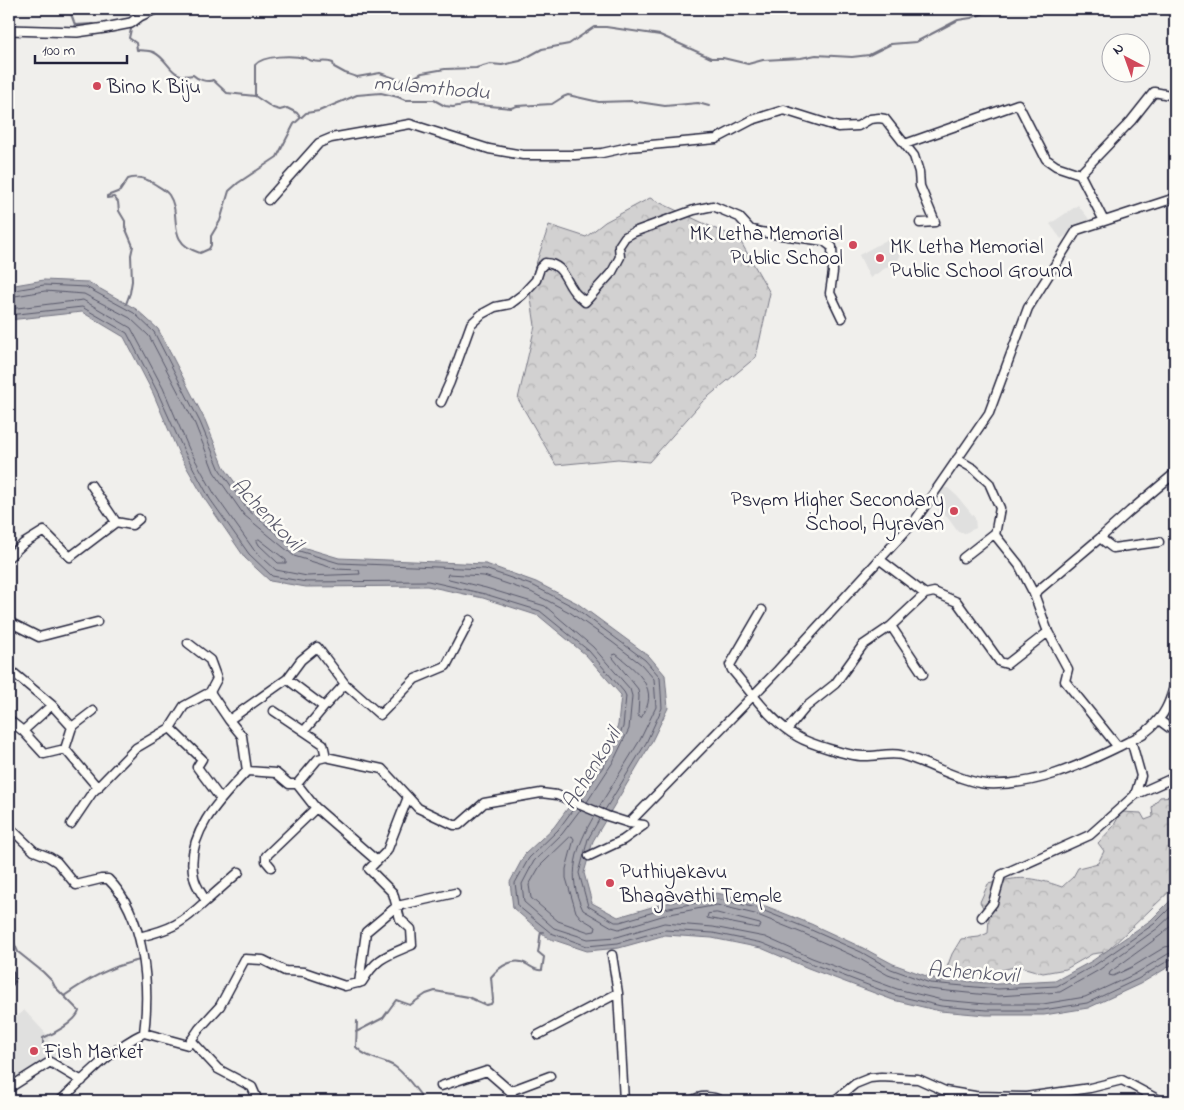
<svg xmlns="http://www.w3.org/2000/svg" width="1184" height="1110" viewBox="0 0 1184 1110" font-family="'Indie Flower',sans-serif">
	<defs>
		<pattern id="forest-crowns" width="20" height="18" patternUnits="userSpaceOnUse" patternTransform="scale(1.25)"><rect width="20" height="18" fill="#d2d1d1"/><path d="M2 6a3 3 0 1 1 6 0M12 15a3 3 0 1 1 6 0" fill="none" stroke="#b4b3b4"/></pattern>
	</defs>
	<rect width="100%" height="100%" fill="#f0efec"/>
	<filter id="ink" filterUnits="userSpaceOnUse"><feTurbulence type="fractalNoise" baseFrequency=".02" numOctaves="2"/><feDisplacementMap in="SourceGraphic" scale="10" xChannelSelector="R" yChannelSelector="G"/><feConvolveMatrix kernelMatrix="1 2 1 2 8 2 1 2 1" color-interpolation-filters="sRGB"/></filter>
	<g filter="url(#ink)">
		<path fill="#e0e0df" d="M1078,205L1089,219L1061,239L1050,224Z
			M892,237L902,252L898,260L870,278L859,255Z
			M941,488H948L957,496L975,518L976,528L965,533L958,532L948,518L929,502Z
			M24,1010L50,1038L48,1040L59,1053L23,1077L20,1075L9,1084V1054L15,1049L9,1041V1024Z"/>
		<path fill="url(#forest-crowns)" stroke="#7a7a86" d="M650,198L718,230L738,237L770,293L756,357L703,401L649,462L618,459L556,465L518,399L535,326L529,285L549,225L586,237L605,222Z
			M1175,796V886L1106,952L1092,954L1066,969L1043,973L1018,966L986,974H970L946,970L952,954L961,939L979,937L988,933L989,918L980,902L988,884C1020,876 1031,876 1062,887L1073,877L1078,868L1098,863L1104,851L1098,843L1113,827L1121,812L1141,813L1145,820L1153,817L1152,807L1160,797Z"/>
		<path fill="#a9a9b0" stroke="#737381" d="M44,280L88,282L136,309L158,329L205,420L224,467L252,507L299,546L339,558L486,564L536,582L577,603L649,656L665,675L668,708L650,745L593,841L584,873L592,903L618,917L662,904L717,893L758,903L811,924L863,948L893,964L932,978L997,984L1055,981L1092,961L1151,920L1175,896V963L1140,984L1088,1008L1044,1015H986L940,1011L893,1000L808,968L761,948L712,938L665,935L619,948L587,951L548,938L513,908L510,882L525,854L554,827L584,786L603,756L618,725L621,695L586,655L539,616L483,598L427,586L306,587L270,581L245,558L206,501L179,454L153,393L124,337L82,312L9,320V286Z"/>
		<g fill="none" stroke-linecap="round" stroke-linejoin="round">
			<path stroke="#58586a" stroke-width="1" d="M9,291L44,285L86,287L134,313L154,332L200,422L220,470L248,510L296,550L339,563L485,569L534,586L574,607L645,660L660,677L662,708L646,743L605,810
				M9,297L45,291L84,294L130,318L149,336L195,424L214,472L244,515L294,556L336,569L359,570L360,574L307,576L276,570L254,550L215,495L189,449L163,388L131,328L83,300L9,309
				M9,315L82,307L127,333L157,391L184,451L210,499L249,554L272,576L306,582L428,581L485,594L540,611L589,651L624,692L626,696L623,727L608,759L581,800
				M259,539L286,560V563H278L259,545L257,541Z
				M613,655L616,654C638,672 661,689 641,718L638,716L639,696L638,689L613,658Z
				M587,802L613,762L629,729L632,696L630,689L593,647L545,606L486,588L449,579L447,577L448,574L484,576L531,592L571,613L612,642L641,664L654,679L656,707L640,740L599,807
				M574,808L558,830L529,858L515,883L518,906L551,933L587,946L618,943L665,930L713,933L762,943L810,963L894,995L941,1006L986,1010H1043L1087,1003L1138,979L1171,959H1175
				M580,810L562,834L534,861L522,884L524,902L554,928L588,939L617,937L664,923L713,927L765,937L812,958L897,989L942,1000L986,1004H1043L1085,997L1135,974L1168,954L1175,952
				M594,816C576,847 566,876 583,910L612,927L619,929L665,915L717,905L755,914L807,935L858,958L888,975L928,989L998,996L1060,992L1099,970L1158,928L1175,912
				M600,818L588,839L579,873L588,906L615,922H620L664,909L717,899L757,908L809,929L861,952L891,969L930,983L998,989L1057,986L1095,965L1154,924L1175,903
				M570,837L572,836L574,839L566,869V878L576,912L581,918L596,927L595,931L589,932L558,921L531,898L529,885L540,866Z
				M717,913L760,924L761,926L758,928L707,918L708,914Z
				M1175,922L1161,935L1110,972L1109,975L1113,976L1132,967L1165,947L1175,945"/>
			<path stroke="#737381" stroke-width="2" d="M69,9L75,25L93,24L98,26
				M132,25L129,38L136,43L137,50C142,51 148,50 153,52C170,59 169,80 193,75C197,79 207,83 213,80L227,93L255,96L273,108L280,110L287,108L297,113L300,117
				M255,96V65C263,55 293,55 305,58C308,59 310,61 313,61C320,63 325,60 333,63L334,67L345,73L357,77L380,73L400,80L411,79L422,73L445,69L476,68L490,64L502,65L520,61L542,49L569,44L594,27H606L660,35L711,58H723L748,64L763,60L801,58L816,55L852,57L869,55L891,44L916,42L958,20L971,18L995,9
				M107,198V196L120,191L128,179C138,176 145,178 153,183C159,187 165,189 169,195C183,216 164,242 200,253L209,249L211,245V236L220,221L229,191L238,183L277,157L294,124L306,113L319,111L357,95L381,93L398,97L405,100H434L445,106L453,107L469,104L511,108L517,106L552,104L563,97L568,95L599,102L632,101L665,106L698,103L709,106
				M107,198L114,197L118,202L119,211L125,221V227L133,246L131,255L132,281L130,293L126,304
				M9,939L14,943L18,952L43,972L52,981L55,987L79,1011C76,1022 53,1034 43,1038V1046L52,1060
				M64,996C88,979 111,966 140,960
				M357,1021L356,1047C367,1059 381,1059 394,1066C406,1074 416,1090 425,1101
				M356,1032L383,1018L396,1000L410,1005L426,994L435,991L468,997L486,1005L491,1004L493,1000L491,977C500,966 515,956 528,965C533,968 537,971 542,970L544,957L538,952C540,945 539,939 541,932H543"/>
			<g stroke="#22223b" stroke-width="11">
				<path id="minor" d="M905,144L1018,104L1046,159L1056,166L1080,174
					M268,200L319,143L331,138L410,124L489,149L523,155H575L602,153L629,147L716,139L752,120L784,110L838,127L858,126L870,119L879,118L885,119L914,156L919,172L920,186L935,222L920,223
					M1104,221L1080,174L1131,121L1154,92L1175,96
					M441,402L450,382L471,324L482,314L495,307L510,304L522,295L536,280L540,268L545,263C563,264 564,278 573,290C576,295 581,298 585,302L612,272L620,257L619,246L625,237L634,232L694,210L713,206L739,217L750,229L760,232L824,241L832,247L833,272L830,293L842,318
					M957,459L974,469L989,483L1000,508L995,535L1019,565L1034,594L1048,632
					M91,485L116,522
					M1100,538L1130,511L1175,473
					M9,557L23,544L44,531L70,557L116,522L132,525L139,519
					M963,558L995,533
					M879,559L925,594
					M1034,594L1100,538L1113,548L1159,542
					M762,610L730,665L732,670C752,693 771,722 798,737C810,744 849,756 863,756C874,757 890,752 901,755C927,762 961,782 987,784C1035,786 1077,767 1120,746C1133,739 1147,734 1157,721C1167,711 1171,697 1175,684
					M9,622L39,637L97,622
					M891,626L925,594L934,592L957,602L1000,662L1007,664L1048,632L1068,669L1065,681L1118,747
					M188,643L210,660L217,679L210,692L229,720
					M9,669L52,705L23,731
					M287,679L301,660L317,647L345,684L324,707
					M345,684L380,715L415,679L446,666L470,620
					M52,705L72,727L65,749
					M274,711L323,744L326,757
					M9,720L23,731L44,754L65,749L98,788
					M1159,720L1175,732
					M72,727L93,711
					M170,728L202,759L197,767L220,798
					M787,730L806,707L835,684L863,645L891,626L923,674
					M1131,740L1141,776L1135,795L1175,777
					M247,771L242,736L229,720L287,679L324,707L304,731
					M297,784L318,759L326,757L382,769L408,797
					M629,823L778,670L914,522L989,413L1028,308L1077,230L1175,198
					M71,824L92,793L136,748L170,728L184,706L210,692
					M9,827L34,851L49,857L57,862L76,885L101,879H108C145,915 150,985 144,1033
					M271,867L266,861V856L316,808
					M206,901L239,872
					M982,917L993,903L1001,875L1090,835L1135,795
					M139,937C172,929 181,924 206,901C202,894 195,885 194,877C184,835 221,798 247,771L276,773L289,784H297L315,807L377,861
					M612,955L618,993
					M9,974V982
					M359,983L366,932L397,906L455,893
					M538,1035L618,993L624,1101
					M191,1040L218,1069L252,1087L258,1101
					M441,1086L487,1071L510,1091L515,1101
					M9,1088L50,1062L82,1081
					M510,1091L550,1076
					M60,1101C86,1077 112,1048 144,1033L188,1045L199,1029L220,1006L245,959L263,960L285,971L304,972L345,986L362,982C377,957 386,956 412,945L411,929L400,919L393,893L369,869L387,851L408,797L418,808L454,825H459L484,803L541,793L557,795L607,816L629,823L644,825L623,840L589,856
					M692,1101C700,1095 713,1096 722,1101
					M834,1101L855,1084L870,1078L881,1077L918,1079L945,1091L975,1096L1026,1097L1090,1088L1122,1080L1161,1101"/>
			</g>
			<g stroke="#22223b" stroke-width="12">
				<path id="major" d="M9,30L77,32L105,28L131,23L140,16L155,9"/>
			</g>
			<use href="#minor" stroke="#fdfcf7" stroke-width="8"/>
			<use href="#major" stroke="#fdfcf7" stroke-width="9"/>
		</g>
	</g>
	<g fill="#d1495b" stroke="#fdfcf7" stroke-width="2">
		<circle cx="97" cy="86" r="5"/>
		<circle cx="853" cy="245" r="5"/>
		<circle cx="880" cy="258" r="5"/>
		<circle cx="954" cy="511" r="5"/>
		<circle cx="610" cy="883" r="5"/>
		<circle cx="34" cy="1051" r="5"/>
	</g>
	<g text-anchor="middle" stroke-width="5" stroke-linejoin="round" paint-order="stroke">
		<g font-size="21" fill="#22223b" stroke="#fdfcf7" text-anchor="start">
			<text x="107" y="93">Bino K Biju</text>
			<text x="843" y="240" text-anchor="end">MK Letha Memorial<tspan x="843" dy="24">Public School</tspan></text>
			<text x="890" y="253">MK Letha Memorial<tspan x="890" dy="24">Public School Ground</tspan></text>
			<text x="944" y="506" text-anchor="end">Psvpm Higher Secondary<tspan x="944" dy="24">School, Ayravan</tspan></text>
			<text x="620" y="878">Puthiyakavu<tspan x="620" dy="24">Bhagavathi Temple</tspan></text>
			<text x="44" y="1058">Fish Market</text>
		</g>
		<g font-size="22" font-style="italic" fill="#58586a" stroke="#fdfcf7">
			<text transform="translate(432 86) rotate(5)" y="8">mulamthodu</text>
			<text transform="translate(268 513) rotate(46)" y="8">Achenkovil</text>
			<text transform="translate(590 768) rotate(-58)" y="8">Achenkovil</text>
			<text transform="translate(973 971) rotate(4)" y="8">Achenkovil</text>
		</g>
	</g>
	<rect width="1184" height="1110" fill="none" stroke="#fdfcf7" stroke-width="30"/>
	<rect x="15" y="15" width="1154" height="1080" fill="none" stroke="#22223b" stroke-width="2" filter="url(#ink)"/>
	<g transform="translate(1126 58) rotate(319)"><circle r="24" fill="#fdfcf7" stroke="#a5a5ac"/>
	<path d="M0-4L9 19L0 12L-9 19Z" fill="#d1495b"/>
	<text y="-8" font-size="14" font-weight="bold" text-anchor="middle" fill="#22223b">N</text>
	</g>
	<path d="M35 55v8h92v-8" fill="none" stroke="#22223b" stroke-width="2.5"/>
	<text x="42" y="55" font-size="15" fill="#22223b" stroke="#fdfcf7" stroke-width="4" paint-order="stroke">100 m</text>
</svg>
